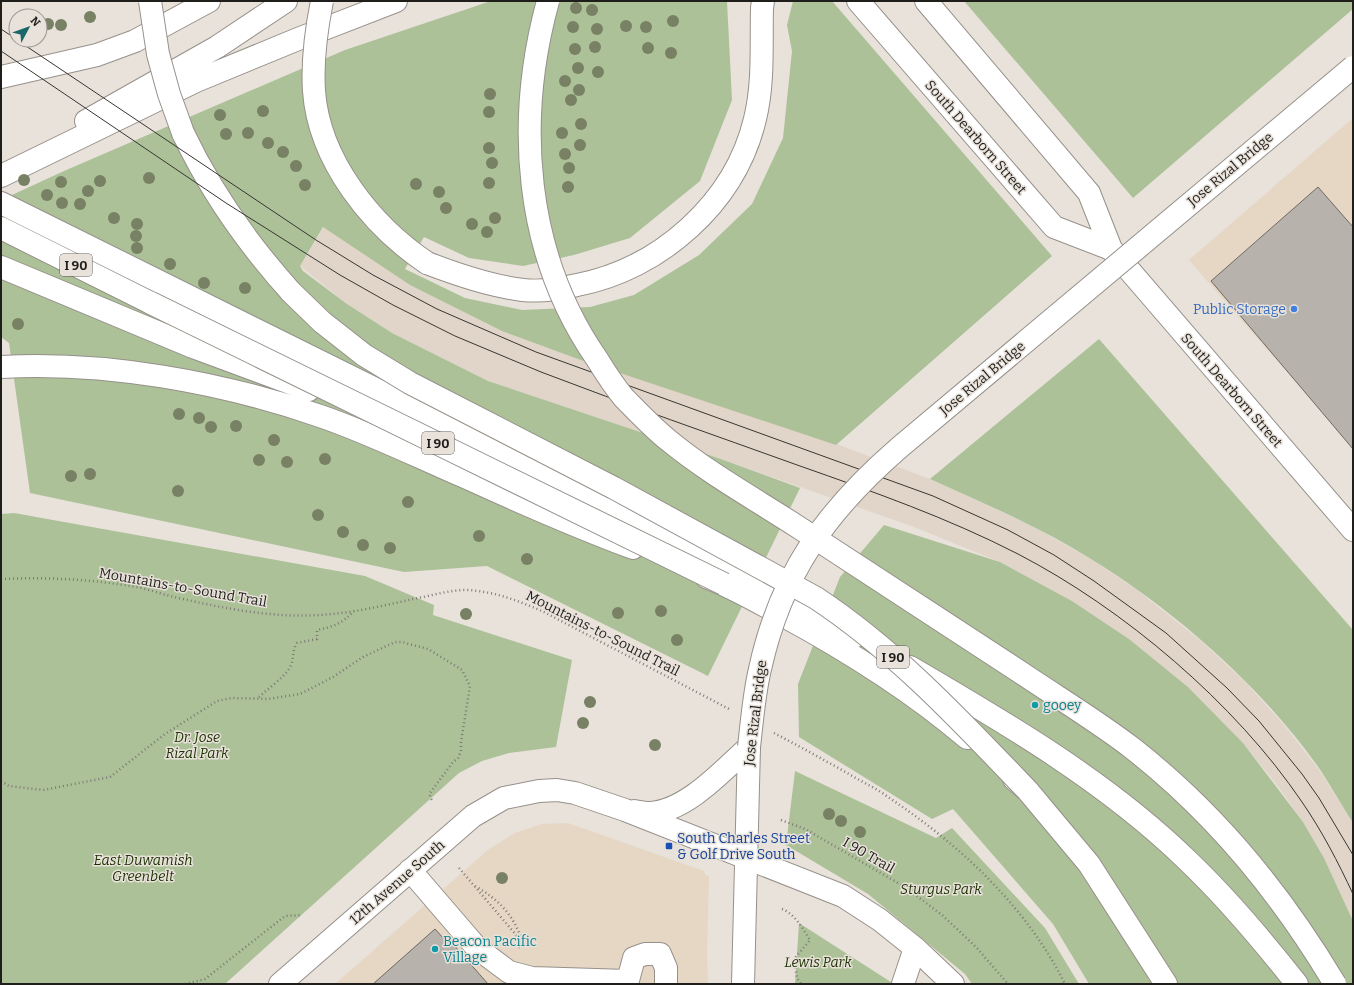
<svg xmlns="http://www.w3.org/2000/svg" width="1354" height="985" viewBox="0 0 1354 985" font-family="Bitter,serif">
	<rect width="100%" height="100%" fill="#e8e2db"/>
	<path fill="#e5d7c4" d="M1353,118V448L1189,260Z
		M568,823L704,871L705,874L709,877L707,953L708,984H335L489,849L515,833L542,824Z"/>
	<path fill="#e1d5c9" d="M324,227L410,285L930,479L1030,525L1091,559L1137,590L1200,640L1245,682L1285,726L1320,771L1353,823V921L1324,858L1303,822L1280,789L1243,743L1188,687L1129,639L1072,601L1000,562L914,527L718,458L488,381L392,333L347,304L300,266Z"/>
	<path fill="#acc198" d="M491,1H727L732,100L700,181L630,238L574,255L523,266L469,258L424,237L405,269L465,298L522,310L590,307L634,295L699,255L752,204L783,138L792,51L787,25L793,1H832L1052,256L836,445L578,359L502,331L410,285L323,227L300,266L303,271L347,304L392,333L488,381L718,458L800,488L708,676L487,566L404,572L30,493L9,343L1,337V200L64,171L345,50Z
		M964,1H1353V9L1133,198Z
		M1099,339L1353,630V823C1342,806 1332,788 1321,771C1264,689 1176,611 1091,559C1040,527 985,504 930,479Z
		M14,513L365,576L434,605L433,615L572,660L556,747L509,753L482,761L459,773L225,984H1V514Z
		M884,525L1000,562L1072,601L1129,639L1188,687L1243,743L1303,822L1324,858L1353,921V984H1089L1053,924L953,809L932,819L799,737L798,684L840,577Z
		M795,771L936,838L952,828L1045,928L1079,984H972L965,974L868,894L786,845Z
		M799,923L894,984H795Z"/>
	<path fill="#b8b2ac" stroke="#6e6963" d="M1318,187L1353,227V449L1211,281Z
		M435,929L444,939L446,936L488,984H373Z"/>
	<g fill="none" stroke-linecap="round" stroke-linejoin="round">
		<g stroke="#96908a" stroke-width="24">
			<path id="minor" d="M634,811C639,812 645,813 650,813C687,811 723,770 749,747
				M410,870L477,948L509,972L532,978L627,981
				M280,984L473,816L504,798L539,791L557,790L575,793L625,810L843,896L880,920L915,948L953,984
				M627,984L634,958L645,954H660L666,968V984
				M903,984L915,948"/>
		</g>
		<g stroke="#96908a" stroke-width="24">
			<path id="major" d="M858,1L1054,227L1111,249
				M926,1L1089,193L1111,249L1353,530
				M743,984L749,747"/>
		</g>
		<g stroke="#96908a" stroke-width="24">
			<path id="highway" d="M1,77L97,55L135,41L209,1
				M86,121L217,47L286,1
				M183,133C211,192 247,243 291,292
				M1,176L196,81L298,39L396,1
				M1,203L609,505L797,603L856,636
				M1,228L151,303
				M427,263C458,275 490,286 523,290C541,292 560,289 577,285C660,269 735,203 755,119C764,82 761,45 762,8L763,1
				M1,267L193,347L309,390
				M1,367C105,361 221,382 320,416C370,433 418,457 467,478C522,503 577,527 633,548
				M706,577C732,587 756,601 780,614C845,649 911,690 967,738
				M910,667C1006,723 1107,782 1187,860C1227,898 1263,941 1297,984
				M1014,779L1028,791L1089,864L1166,984"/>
		</g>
		<path stroke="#7d7975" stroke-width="2.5" stroke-dasharray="1 3" stroke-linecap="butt" d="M1,579C46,577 91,579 136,587C152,590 167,596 183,599C227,609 275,618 320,615C354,613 386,605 418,598C434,595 450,590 466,590C494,591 519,601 544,612L729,709
			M259,697C267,689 287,676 291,665C294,658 292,650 297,643L317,639V630C333,627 343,623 354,611
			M774,733C799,746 824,760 849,774C862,782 876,788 888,797C960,845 1026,906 1065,984
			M1,781L9,786L43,790L110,777L165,734L217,701L232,698L268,699L300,694L333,677L363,657L395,642H402L428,649L462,670L470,686L461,742V751L458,758L453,762L430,793V797L433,802
			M781,820L805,829L905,887L942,915L976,947L1008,984
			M459,868L523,943L518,948
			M475,886C498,899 514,915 522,941
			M782,909C795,914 803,929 810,940L794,959L797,978L801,984
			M185,984L205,979L285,916L302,915"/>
		<use href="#minor" stroke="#fff" stroke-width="22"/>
		<use href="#major" stroke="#fff" stroke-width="22"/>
		<use href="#highway" stroke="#fff" stroke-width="22"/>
		<path stroke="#383632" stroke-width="1" d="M1,29L16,39
			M17,40L316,240L373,275L437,309L536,352L933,496L1008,530L1054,555L1094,581L1166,633L1227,688L1259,721L1302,774L1319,798L1353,855
			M1,51L226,203L340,275L393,305L455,336L541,372C627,405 714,435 800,466C874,492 948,518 1018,554C1124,609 1235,703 1302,802C1322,831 1338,862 1353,894"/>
		<g stroke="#96908a" stroke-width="24" stroke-linecap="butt">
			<path id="major-bridge" d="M749,747C752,721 754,694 760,669C781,573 827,510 900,447L1353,67"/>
		</g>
		<g stroke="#96908a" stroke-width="24" stroke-linecap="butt">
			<path id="highway-bridge" d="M150,1L158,54L169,94L183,133
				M322,1C316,31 312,61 314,91C319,161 372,226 427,263
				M548,1C515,121 524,254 597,359C605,372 614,386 624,398C638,412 653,428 668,440C708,473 755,499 798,527C872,575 946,623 1020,672C1057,697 1097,721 1132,748C1214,812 1282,895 1335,984
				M291,292L322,322L364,355L410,383L614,488L816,598C896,651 961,721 1028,791
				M151,303C341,398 534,489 724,584"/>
		</g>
		<use href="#major-bridge" stroke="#fff" stroke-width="22"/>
		<use href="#highway-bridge" stroke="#fff" stroke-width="22"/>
	</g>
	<g fill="#788163">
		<circle cx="576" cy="8" r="6"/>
		<circle cx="592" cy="10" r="6"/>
		<circle cx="90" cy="17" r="6"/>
		<circle cx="673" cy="21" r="6"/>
		<circle cx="48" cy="24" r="6"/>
		<circle cx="61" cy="25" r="6"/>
		<circle cx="626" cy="26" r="6"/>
		<circle cx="573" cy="27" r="6"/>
		<circle cx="646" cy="27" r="6"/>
		<circle cx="597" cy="29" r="6"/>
		<circle cx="595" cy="47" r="6"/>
		<circle cx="648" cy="48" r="6"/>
		<circle cx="575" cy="49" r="6"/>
		<circle cx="671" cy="53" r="6"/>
		<circle cx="578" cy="68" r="6"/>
		<circle cx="598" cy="72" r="6"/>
		<circle cx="565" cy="81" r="6"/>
		<circle cx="579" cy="90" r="6"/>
		<circle cx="490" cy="94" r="6"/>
		<circle cx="571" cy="100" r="6"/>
		<circle cx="263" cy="111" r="6"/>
		<circle cx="489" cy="112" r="6"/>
		<circle cx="220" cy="115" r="6"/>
		<circle cx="581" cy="124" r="6"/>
		<circle cx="248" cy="133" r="6"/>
		<circle cx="562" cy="133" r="6"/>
		<circle cx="226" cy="134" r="6"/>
		<circle cx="268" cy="143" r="6"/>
		<circle cx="580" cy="145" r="6"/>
		<circle cx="489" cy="148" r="6"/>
		<circle cx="283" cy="152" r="6"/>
		<circle cx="565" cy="154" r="6"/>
		<circle cx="492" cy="163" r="6"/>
		<circle cx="296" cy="166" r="6"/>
		<circle cx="569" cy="168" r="6"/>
		<circle cx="149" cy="178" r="6"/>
		<circle cx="24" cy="180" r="6"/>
		<circle cx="100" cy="181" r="6"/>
		<circle cx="61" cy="182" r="6"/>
		<circle cx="489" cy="183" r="6"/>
		<circle cx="416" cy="184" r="6"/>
		<circle cx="305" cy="185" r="6"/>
		<circle cx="568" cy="187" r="6"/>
		<circle cx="88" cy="191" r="6"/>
		<circle cx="439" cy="192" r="6"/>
		<circle cx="47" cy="195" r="6"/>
		<circle cx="62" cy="203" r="6"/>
		<circle cx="80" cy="204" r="6"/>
		<circle cx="446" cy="208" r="6"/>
		<circle cx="114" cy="218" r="6"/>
		<circle cx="495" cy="218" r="6"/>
		<circle cx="137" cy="224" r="6"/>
		<circle cx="472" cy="224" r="6"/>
		<circle cx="487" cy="232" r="6"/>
		<circle cx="136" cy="236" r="6"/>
		<circle cx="137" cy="248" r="6"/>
		<circle cx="170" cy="264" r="6"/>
		<circle cx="204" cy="283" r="6"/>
		<circle cx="245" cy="288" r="6"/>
		<circle cx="18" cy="324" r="6"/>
		<circle cx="179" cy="414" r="6"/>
		<circle cx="199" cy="418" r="6"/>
		<circle cx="236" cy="426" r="6"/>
		<circle cx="211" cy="427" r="6"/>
		<circle cx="274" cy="440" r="6"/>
		<circle cx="325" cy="459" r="6"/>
		<circle cx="259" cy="460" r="6"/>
		<circle cx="287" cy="462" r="6"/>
		<circle cx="90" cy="474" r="6"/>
		<circle cx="71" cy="476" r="6"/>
		<circle cx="178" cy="491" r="6"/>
		<circle cx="408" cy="502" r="6"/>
		<circle cx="318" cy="515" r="6"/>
		<circle cx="343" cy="532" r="6"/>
		<circle cx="479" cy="536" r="6"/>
		<circle cx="363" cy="545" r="6"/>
		<circle cx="390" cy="548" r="6"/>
		<circle cx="527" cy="559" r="6"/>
		<circle cx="661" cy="611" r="6"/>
		<circle cx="618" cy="613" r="6"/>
		<circle cx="466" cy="614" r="6"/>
		<circle cx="677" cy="640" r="6"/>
		<circle cx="590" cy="702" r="6"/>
		<circle cx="583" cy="723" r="6"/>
		<circle cx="655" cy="745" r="6"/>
		<circle cx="829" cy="814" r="6"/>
		<circle cx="841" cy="821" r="6"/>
		<circle cx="860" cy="832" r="6"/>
		<circle cx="502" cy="878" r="6"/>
	</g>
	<circle fill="#3f7fe0" stroke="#e8e2db" stroke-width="1.5" cx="1294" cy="309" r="4"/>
	<g fill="#0f9aa8" stroke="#e8e2db" stroke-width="1.5">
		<circle cx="1035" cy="705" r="4"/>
		<circle cx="435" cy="949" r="4"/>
	</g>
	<rect fill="#1a4fb4" stroke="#e8e2db" stroke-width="1.5" x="665" y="842" width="8" height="8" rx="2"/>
	<g text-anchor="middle" stroke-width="3" stroke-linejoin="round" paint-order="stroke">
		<g fill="#e8e2db" stroke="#5c5955" stroke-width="1">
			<rect x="60" y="254" width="32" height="22" rx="3"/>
			<rect x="422" y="432" width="32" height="22" rx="3"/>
			<rect x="877" y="646" width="32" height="22" rx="3"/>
		</g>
		<g font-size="13" font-weight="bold" fill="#201e1b">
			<text x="76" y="270">I 90</text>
			<text x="438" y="448">I 90</text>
			<text x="893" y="662">I 90</text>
		</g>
		<g font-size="14" fill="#201e1b" stroke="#e8e2db">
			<text transform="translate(976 137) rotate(49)" y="5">South Dearborn Street</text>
			<text transform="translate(1230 169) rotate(-40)" y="5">Jose Rizal Bridge</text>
			<text transform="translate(982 378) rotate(-40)" y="5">Jose Rizal Bridge</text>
			<text transform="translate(1232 390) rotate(49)" y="5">South Dearborn Street</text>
			<text transform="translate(183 587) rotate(10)" y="5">Mountains-to-Sound Trail</text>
			<text transform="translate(603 633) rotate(27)" y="5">Mountains-to-Sound Trail</text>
			<text transform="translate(755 713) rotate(-83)" y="5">Jose Rizal Bridge</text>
			<text transform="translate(869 855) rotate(30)" y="5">I 90 Trail</text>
			<text transform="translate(397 882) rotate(-41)" y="5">12th Avenue South</text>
		</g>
		<g font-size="14" fill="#366cbe" stroke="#e8e2db" text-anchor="end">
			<text x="1286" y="314">Public Storage</text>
		</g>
		<g font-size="14" fill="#0d838f" stroke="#e8e2db" text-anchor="start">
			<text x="1043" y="710">gooey</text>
			<text x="443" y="946">Beacon Pacific<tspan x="443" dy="16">Village</tspan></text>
		</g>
		<g font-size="14" font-style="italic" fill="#1d3100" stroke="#e8e2db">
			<text x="197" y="742">Dr. Jose<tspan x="197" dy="16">Rizal Park</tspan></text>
			<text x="143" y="865">East Duwamish<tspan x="143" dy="16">Greenbelt</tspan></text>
			<text x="941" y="894">Sturgus Park</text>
			<text x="818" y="967">Lewis Park</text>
		</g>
		<g font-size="14" fill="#164399" stroke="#e8e2db" text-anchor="start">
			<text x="677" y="843">South Charles Street<tspan x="677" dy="16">&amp; Golf Drive South</tspan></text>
		</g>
	</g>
	<rect width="1354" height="985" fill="none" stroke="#201e1b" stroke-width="4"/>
	<g transform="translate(28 28) rotate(49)"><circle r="19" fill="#e8e2db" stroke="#98948e"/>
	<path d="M0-3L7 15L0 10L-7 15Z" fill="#196769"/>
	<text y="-6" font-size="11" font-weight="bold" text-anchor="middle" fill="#201e1b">N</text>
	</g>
</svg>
